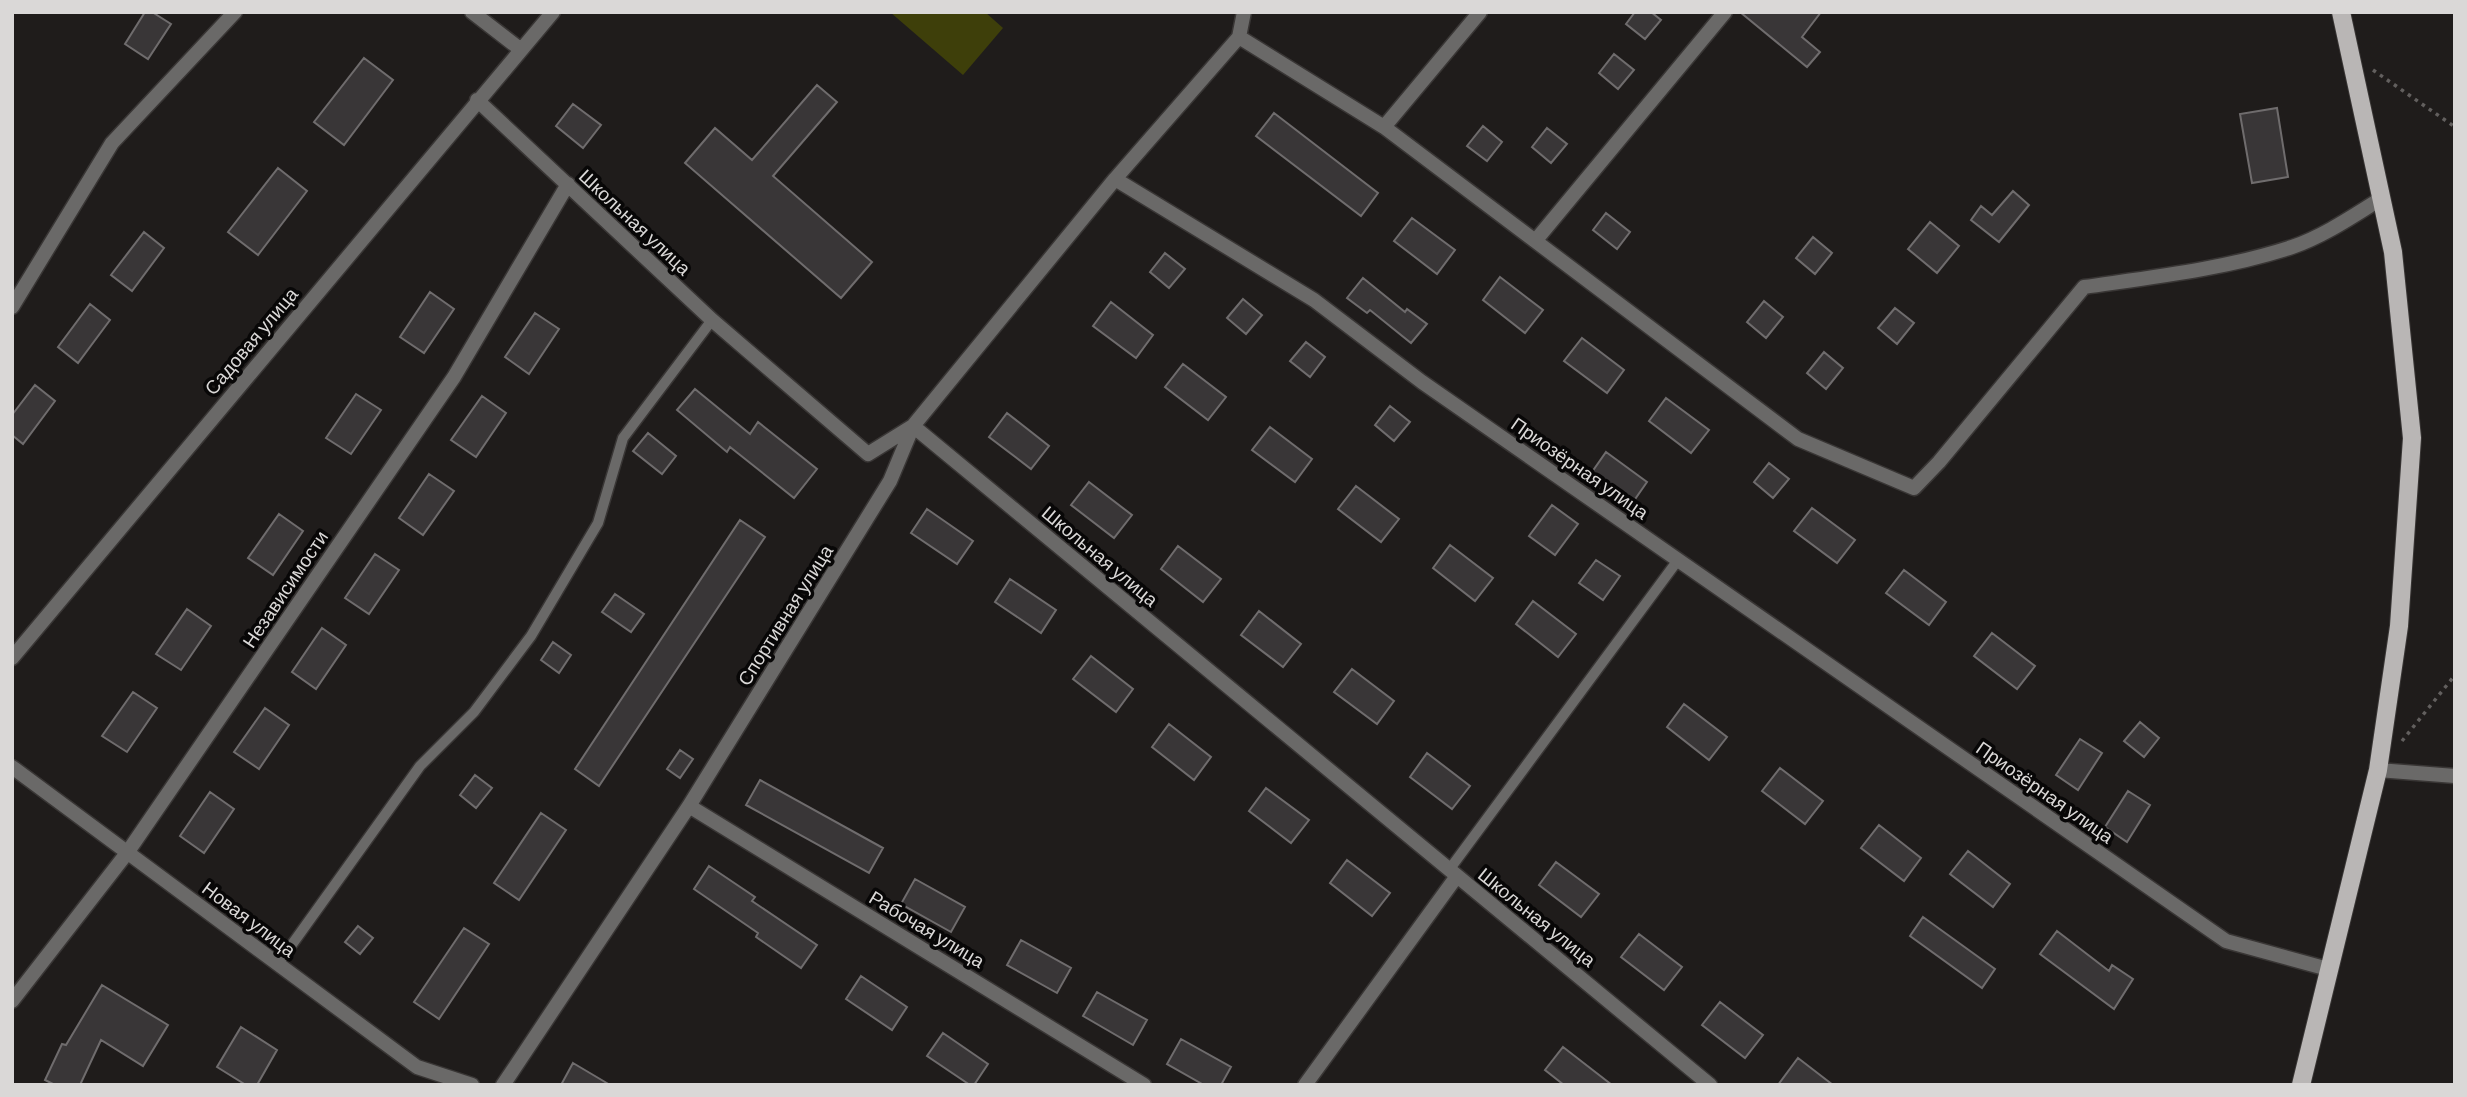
<svg xmlns="http://www.w3.org/2000/svg" width="2467" height="1097" viewBox="0 0 2467 1097" font-family="Barlow,sans-serif">
	<rect width="100%" height="100%" fill="#1f1c1b"/>
	<path fill="#3e3f0a" d="M890,12H985L1003,28L963,75Z"/>
	<path fill="#393637" stroke="#6f6c6d" stroke-width="2" d="M145,12H152L171,24L148,59L125,44Z
		M1635,12H1651L1661,20L1645,39L1626,24Z
		M1740,12H1821L1802,37L1820,52L1807,67Z
		M1614,54L1634,70L1618,89L1599,73Z
		M364,58L393,80L344,145L314,122Z
		M817,85L837,102L773,176L872,262L841,298L685,163L715,128L752,160Z
		M573,104L601,125L583,148L556,126Z
		M2277,108L2288,177L2252,183L2240,114Z
		M1274,113L1378,193L1361,216L1256,136Z
		M1483,126L1502,142L1487,161L1467,146Z
		M1547,128L1567,144L1551,163L1532,147Z
		M278,168L307,191L258,255L228,232Z
		M2013,191L2029,205L1999,242L1971,220L1981,206L1992,215Z
		M1606,213L1630,232L1617,249L1593,230Z
		M1412,218L1455,250L1437,274L1394,241Z
		M1930,222L1959,246L1937,273L1908,249Z
		M144,232L164,248L132,291L111,275Z
		M1813,237L1832,253L1815,274L1796,258Z
		M1165,253L1185,269L1169,288L1150,272Z
		M1500,277L1543,310L1525,333L1483,300Z
		M1363,278L1405,312L1407,309L1427,324L1411,343L1370,310L1367,313L1347,298Z
		M430,292L454,309L424,353L400,337Z
		M1243,299L1262,315L1246,334L1227,318Z
		M1764,301L1783,317L1766,338L1747,322Z
		M1111,302L1153,335L1136,358L1093,326Z
		M90,304L110,320L78,363L58,347Z
		M1895,308L1914,323L1897,344L1878,328Z
		M535,313L559,329L529,374L505,357Z
		M1582,338L1624,370L1607,393L1564,361Z
		M1306,342L1325,357L1310,377L1290,361Z
		M1824,352L1843,368L1826,389L1807,373Z
		M1183,364L1226,397L1208,420L1165,387Z
		M35,385L55,401L23,444L12,435V415Z
		M695,389L750,434L758,422L817,469L794,498L730,447L727,452L677,410Z
		M356,394L381,410L351,454L326,438Z
		M482,396L506,413L476,457L451,440Z
		M1666,398L1709,430L1691,453L1649,421Z
		M1390,406L1410,422L1394,441L1375,425Z
		M1007,413L1049,446L1031,469L989,437Z
		M1270,427L1312,459L1295,482L1252,450Z
		M648,433L676,456L662,474L633,451Z
		M1606,452L1647,482L1633,502L1592,472Z
		M1769,463L1789,479L1773,498L1754,482Z
		M429,474L454,491L423,535L399,518Z
		M1089,482L1132,515L1114,538L1071,505Z
		M1356,486L1399,519L1381,542L1338,509Z
		M1552,505L1578,524L1555,555L1529,536Z
		M1812,508L1855,540L1837,563L1794,531Z
		M927,509L973,541L957,564L911,533Z
		M279,514L303,531L273,575L248,558Z
		M740,520L765,537L599,786L575,769Z
		M1450,545L1493,578L1475,601L1433,568Z
		M1178,546L1221,579L1203,602L1161,569Z
		M375,554L399,570L369,614L345,598Z
		M1596,560L1620,576L1603,600L1579,583Z
		M1904,570L1946,602L1929,625L1886,593Z
		M1010,579L1056,610L1041,633L995,602Z
		M615,594L644,614L631,632L602,612Z
		M1533,601L1576,634L1558,657L1516,624Z
		M187,609L211,626L181,670L156,654Z
		M1259,611L1301,644L1283,667L1241,635Z
		M322,628L346,645L316,689L292,672Z
		M1992,633L2035,666L2017,689L1974,656Z
		M553,642L571,655L559,673L541,660Z
		M1091,656L1133,689L1116,712L1073,679Z
		M1352,669L1394,701L1377,724L1334,692Z
		M133,692L157,708L127,752L102,736Z
		M1684,704L1727,737L1709,760L1667,727Z
		M265,708L289,725L259,769L234,752Z
		M2140,722L2159,738L2144,757L2124,741Z
		M1169,724L1211,757L1194,780L1152,747Z
		M2080,739L2102,753L2078,790L2056,775Z
		M680,750L693,759L680,778L667,769Z
		M1427,753L1470,786L1452,809L1410,777Z
		M1780,768L1823,801L1805,824L1762,791Z
		M475,775L492,788L476,808L460,795Z
		M760,780L883,848L869,873L746,805Z
		M1266,788L1309,820L1291,843L1249,811Z
		M2128,791L2150,805L2127,842L2105,827Z
		M210,792L234,809L204,853L180,836Z
		M541,813L566,830L519,900L494,883Z
		M1879,825L1921,858L1904,881L1861,848Z
		M1968,851L2010,884L1993,907L1950,874Z
		M1347,860L1390,893L1372,916L1330,883Z
		M1556,862L1599,894L1581,917L1539,885Z
		M709,866L755,897L752,901L817,945L801,968L756,937L758,933L694,889Z
		M915,879L965,907L951,932L901,904Z
		M1923,917L1995,969L1982,988L1910,936Z
		M358,926L373,938L360,954L345,942Z
		M464,928L489,944L439,1019L414,1002Z
		M2057,931L2109,971L2112,965L2133,979L2114,1009L2040,954Z
		M1639,934L1682,967L1664,990L1621,957Z
		M1021,940L1071,968L1057,993L1007,965Z
		M861,976L907,1007L892,1030L846,999Z
		M102,985L168,1025L143,1066L101,1040L80,1085H55L45,1080L62,1044L66,1045Z
		M1097,992L1147,1020L1133,1045L1083,1016Z
		M1720,1002L1763,1035L1745,1058L1702,1025Z
		M241,1027L277,1050L257,1085H246L217,1067Z
		M943,1033L988,1064L974,1085H970L927,1056Z
		M1181,1039L1231,1067L1221,1085H1204L1167,1064Z
		M1563,1047L1612,1085H1564L1545,1070Z
		M1798,1058L1833,1085H1778Z
		M573,1063L610,1085H561Z"/>
	<g fill="none" stroke-linecap="round" stroke-linejoin="round">
		<g stroke="#393635" stroke-width="13">
			<path id="lane" d="M1449,870L1678,560
				M278,964L420,766L474,712L531,636L598,523L623,438L712,320"/>
		</g>
		<g stroke="#393635" stroke-width="17">
			<path id="street" d="M472,12L520,49
				M1239,37L1244,12
				M477,100L712,320L868,454L913,426L1710,1085
				M1384,127L1480,12
				M1115,179L1314,300L1422,382L2226,941L2328,969
				M1536,240L1725,12
				M12,307L112,143L235,12
				M12,658L553,12
				M12,767L417,1067L472,1085
				M2378,770L2455,776
				M689,806L1144,1085
				M12,1001L127,853L454,377L568,184
				M503,1085L689,806L890,481L913,426L1115,179L1239,37L1384,127L1798,439L1914,488L1939,462L2084,287C2153,277 2225,269 2292,247C2324,236 2353,216 2382,198
				M1305,1085L1457,876"/>
		</g>
		<g stroke="#393635" stroke-width="20">
			<path id="primary" d="M2301,1085L2378,770L2399,626L2412,438L2393,252L2341,12"/>
		</g>
		<path stroke="#625f5e" stroke-width="3.5" stroke-dasharray="3.5 5" stroke-linecap="butt" d="M2373,70L2455,127
			M2402,741L2455,675"/>
		<use href="#lane" stroke="#6a6968" stroke-width="10"/>
		<use href="#street" stroke="#6a6968" stroke-width="14"/>
		<use href="#primary" stroke="#b9b6b5" stroke-width="18"/>
	</g>
	<g text-anchor="middle" stroke-width="7" stroke-linejoin="round" paint-order="stroke">
		<g font-size="19" fill="#dad8d7" stroke="#080707">
			<text transform="translate(635 222) rotate(43)" y="7">Школьная улица</text>
			<text transform="translate(251 341) rotate(-50)" y="7">Садовая улица</text>
			<text transform="translate(1580 468) rotate(35)" y="7">Приозёрная улица</text>
			<text transform="translate(1100 556) rotate(40)" y="7">Школьная улица</text>
			<text transform="translate(285 589) rotate(-56)" y="7">Независимости</text>
			<text transform="translate(785 615) rotate(-58)" y="7">Спортивная улица</text>
			<text transform="translate(2045 792) rotate(35)" y="7">Приозёрная улица</text>
			<text transform="translate(1537 917) rotate(39)" y="7">Школьная улица</text>
			<text transform="translate(249 919) rotate(37)" y="7">Новая улица</text>
			<text transform="translate(927 929) rotate(31)" y="7">Рабочая улица</text>
		</g>
	</g>
	<rect width="2467" height="1097" fill="none" stroke="#dad8d7" stroke-width="28"/>
</svg>
